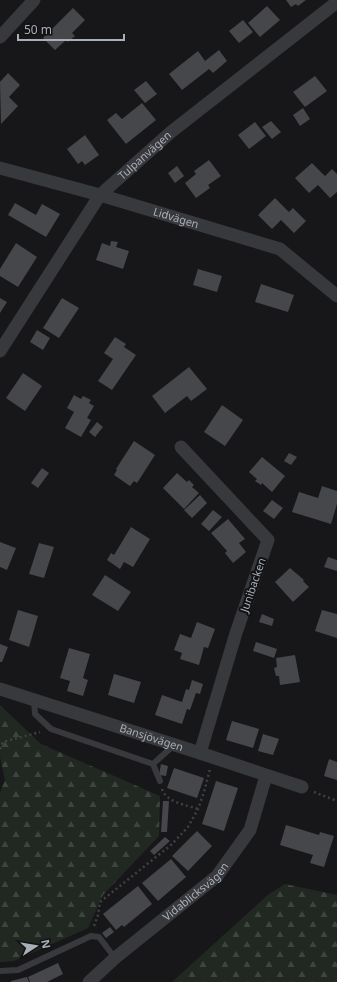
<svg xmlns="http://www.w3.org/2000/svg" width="337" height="982" viewBox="0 0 337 982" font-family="'Noto Sans',sans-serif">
	<defs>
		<pattern id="forest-firs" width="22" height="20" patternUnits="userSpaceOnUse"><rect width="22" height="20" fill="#212821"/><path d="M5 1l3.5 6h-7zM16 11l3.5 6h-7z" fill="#3e453f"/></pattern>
	</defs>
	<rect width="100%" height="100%" fill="#171719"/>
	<path fill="url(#forest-firs)" d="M0,705L41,744L160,796L159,836L103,895L88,928L14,961L0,962V793L5,780L0,757Z
		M285,884L337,895V982H172L269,894Z"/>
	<path fill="#46474b" d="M286,0H306L298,6L296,4L291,7Z
		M267,6L280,20L260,37L248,23Z
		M73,8L85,20L72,33L75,36L68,42L66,40L55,50L43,38Z
		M243,20L253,32L239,43L229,31Z
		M219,50L227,61L213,73L209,69L182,90L169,74L198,51L205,61Z
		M8,73L20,85L9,97L18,106L1,124L0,82Z
		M315,76L327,91L305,107L293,92Z
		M146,81L157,94L145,103L134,90Z
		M142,103L156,120L126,144L107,120L116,113L122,119Z
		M303,108L310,119L300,126L293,115Z
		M271,121L281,132L272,139L262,127Z
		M255,122L266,136L249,149L238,135Z
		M85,135L99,155L85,165L82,161L78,164L67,149Z
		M209,160L221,176L208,185L210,188L196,198L185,183L196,174L194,171Z
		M312,163L325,176L332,169L337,174V192L330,198L318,185L309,193L295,178Z
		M177,166L184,176L175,183L168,173Z
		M275,198L289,212L293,208L306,221L294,233L281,220L272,229L258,215Z
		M15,203L36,215L42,204L60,214L46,237L8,215Z
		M111,241L118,242L116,247L129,251L123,269L96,260L102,243L110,246Z
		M16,243L37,257L18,287L0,276V269Z
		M198,269L222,276L217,292L193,285Z
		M261,284L294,295L288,312L255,302Z
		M0,298L7,302L0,313Z
		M62,298L79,308L59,338L43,328Z
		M37,330L50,338L43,350L30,342Z
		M115,337L126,344L124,347L136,355L112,390L98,381L113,359L104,353Z
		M189,367L207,389L191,401L187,396L165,413L152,396Z
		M23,373L42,386L25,411L6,398Z
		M74,395L81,399L83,396L91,400L89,403L94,406L87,418L91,420L81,437L65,428L74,412L67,408Z
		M222,405L243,420L225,446L204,432Z
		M97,422L103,427L95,437L89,432Z
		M134,441L155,455L137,483L134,481L130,486L114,475L117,470L116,469Z
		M289,453L297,457L291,465L284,461Z
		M262,457L285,476L272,492L262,483L261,485L255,481L257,479L249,472Z
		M42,468L49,473L38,488L31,483Z
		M177,473L187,482L189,480L194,485L192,487L199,493L184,509L163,488Z
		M322,486L337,491V504L331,524L292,512L299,492L318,498Z
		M200,495L207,503L192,518L184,510Z
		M272,500L283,508L274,519L263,511Z
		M213,510L222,517L209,531L201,524Z
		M228,519L245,539L239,543L246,552L233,563L225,553L227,551L211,533Z
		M131,527L150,539L133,567L124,562L120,569L107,560L111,553L114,555Z
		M0,542L16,548L7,570L0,567Z
		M39,543L54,547L44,578L29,574Z
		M328,557L337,560V571L324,567Z
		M290,568L304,580L303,581L309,587L293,602L275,582Z
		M105,575L131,592L118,611L92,595Z
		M18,610L38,616L29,647L9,640Z
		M322,610L337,614V638L315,631Z
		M262,614L274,619L272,626L259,622Z
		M197,622L215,629L208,648L204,647L199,665L180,659L182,653L174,650L180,634L191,638Z
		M256,642L277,649L274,658L253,651Z
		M0,644L8,647L2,662H0Z
		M69,648L90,654L83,678L88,680L83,696L67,691L70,681L60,678Z
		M295,655L300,682L280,685L279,676H276L274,668L277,667L276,658Z
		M114,674L141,682L134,703L108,695Z
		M192,680L203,684L200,694L196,693L190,710L187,709L182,724L155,715L162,695L182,702L186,689L189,690Z
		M232,721L259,729L253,748L226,740Z
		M263,734L279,739L273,755L258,751Z
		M329,759L337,762V780L324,776Z
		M161,764L168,766L166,776L159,775Z
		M174,768L204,778L197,798L167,788Z
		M216,781L238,788L224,831L202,824Z
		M163,801H169L167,832H161Z
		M286,825L319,835L320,832L334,836L324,867L310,863L313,855L280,845Z
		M197,831L212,846L188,871L172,856Z
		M165,837L170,841L154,855L150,851Z
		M171,859L186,877L158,901L142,883Z
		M138,886L152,904L124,927L122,925L116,930L103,914Z
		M110,927L114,932L106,938L102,933Z
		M58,963L63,974L47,982H30L28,977Z
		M27,977L29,982H11V981Z"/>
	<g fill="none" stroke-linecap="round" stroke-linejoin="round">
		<path stroke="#3e4044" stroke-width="2.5" stroke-dasharray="2 3" stroke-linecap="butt" d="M0,749L3,742L40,732
			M162,789C166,802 186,805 198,809
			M314,792L337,801
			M94,926L98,915L100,902L171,845L188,827L198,809L204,792L210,769"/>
		<path stroke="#38393d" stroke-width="6" d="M34,700L35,714L51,729L153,764L174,745
			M153,764L160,781
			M0,971L18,970L91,936L99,937L115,958"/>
		<g stroke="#38393d" stroke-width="13">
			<path d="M0,37L34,0"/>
			<path id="s1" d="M0,168L100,195L280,249L337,296"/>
			<path id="s2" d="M0,351L100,195L171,132L337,2"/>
			<path d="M181,447L268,540L236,633L200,753"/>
			<path id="s3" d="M0,689L200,753L302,787"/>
			<path id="s4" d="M89,982L115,958L217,876L250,830L266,776"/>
		</g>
	</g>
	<g text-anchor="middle" stroke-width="4" stroke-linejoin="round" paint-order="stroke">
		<g font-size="11" fill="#a9afb8" stroke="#121214">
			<text dy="4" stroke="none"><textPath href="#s2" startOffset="245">Tulpanvägen</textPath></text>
			<text dy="4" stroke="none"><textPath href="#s1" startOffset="183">Lidvägen</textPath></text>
			<text transform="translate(253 585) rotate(-71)" y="4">Junibacken</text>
			<text dy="4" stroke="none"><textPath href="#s3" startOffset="159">Bansjövägen</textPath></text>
			<text dy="4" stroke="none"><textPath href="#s4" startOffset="140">Vidablicksvägen</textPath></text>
		</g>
	</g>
	<g transform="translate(36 946) rotate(78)" stroke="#121214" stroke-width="3" paint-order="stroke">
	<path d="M0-3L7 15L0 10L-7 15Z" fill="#a9afb8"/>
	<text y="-6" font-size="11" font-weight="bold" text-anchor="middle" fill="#a9afb8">N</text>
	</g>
	<path d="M18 34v6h106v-6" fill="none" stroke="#a9afb8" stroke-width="2"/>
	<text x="24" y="34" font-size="12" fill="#a9afb8" stroke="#121214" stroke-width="3" paint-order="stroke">50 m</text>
</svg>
